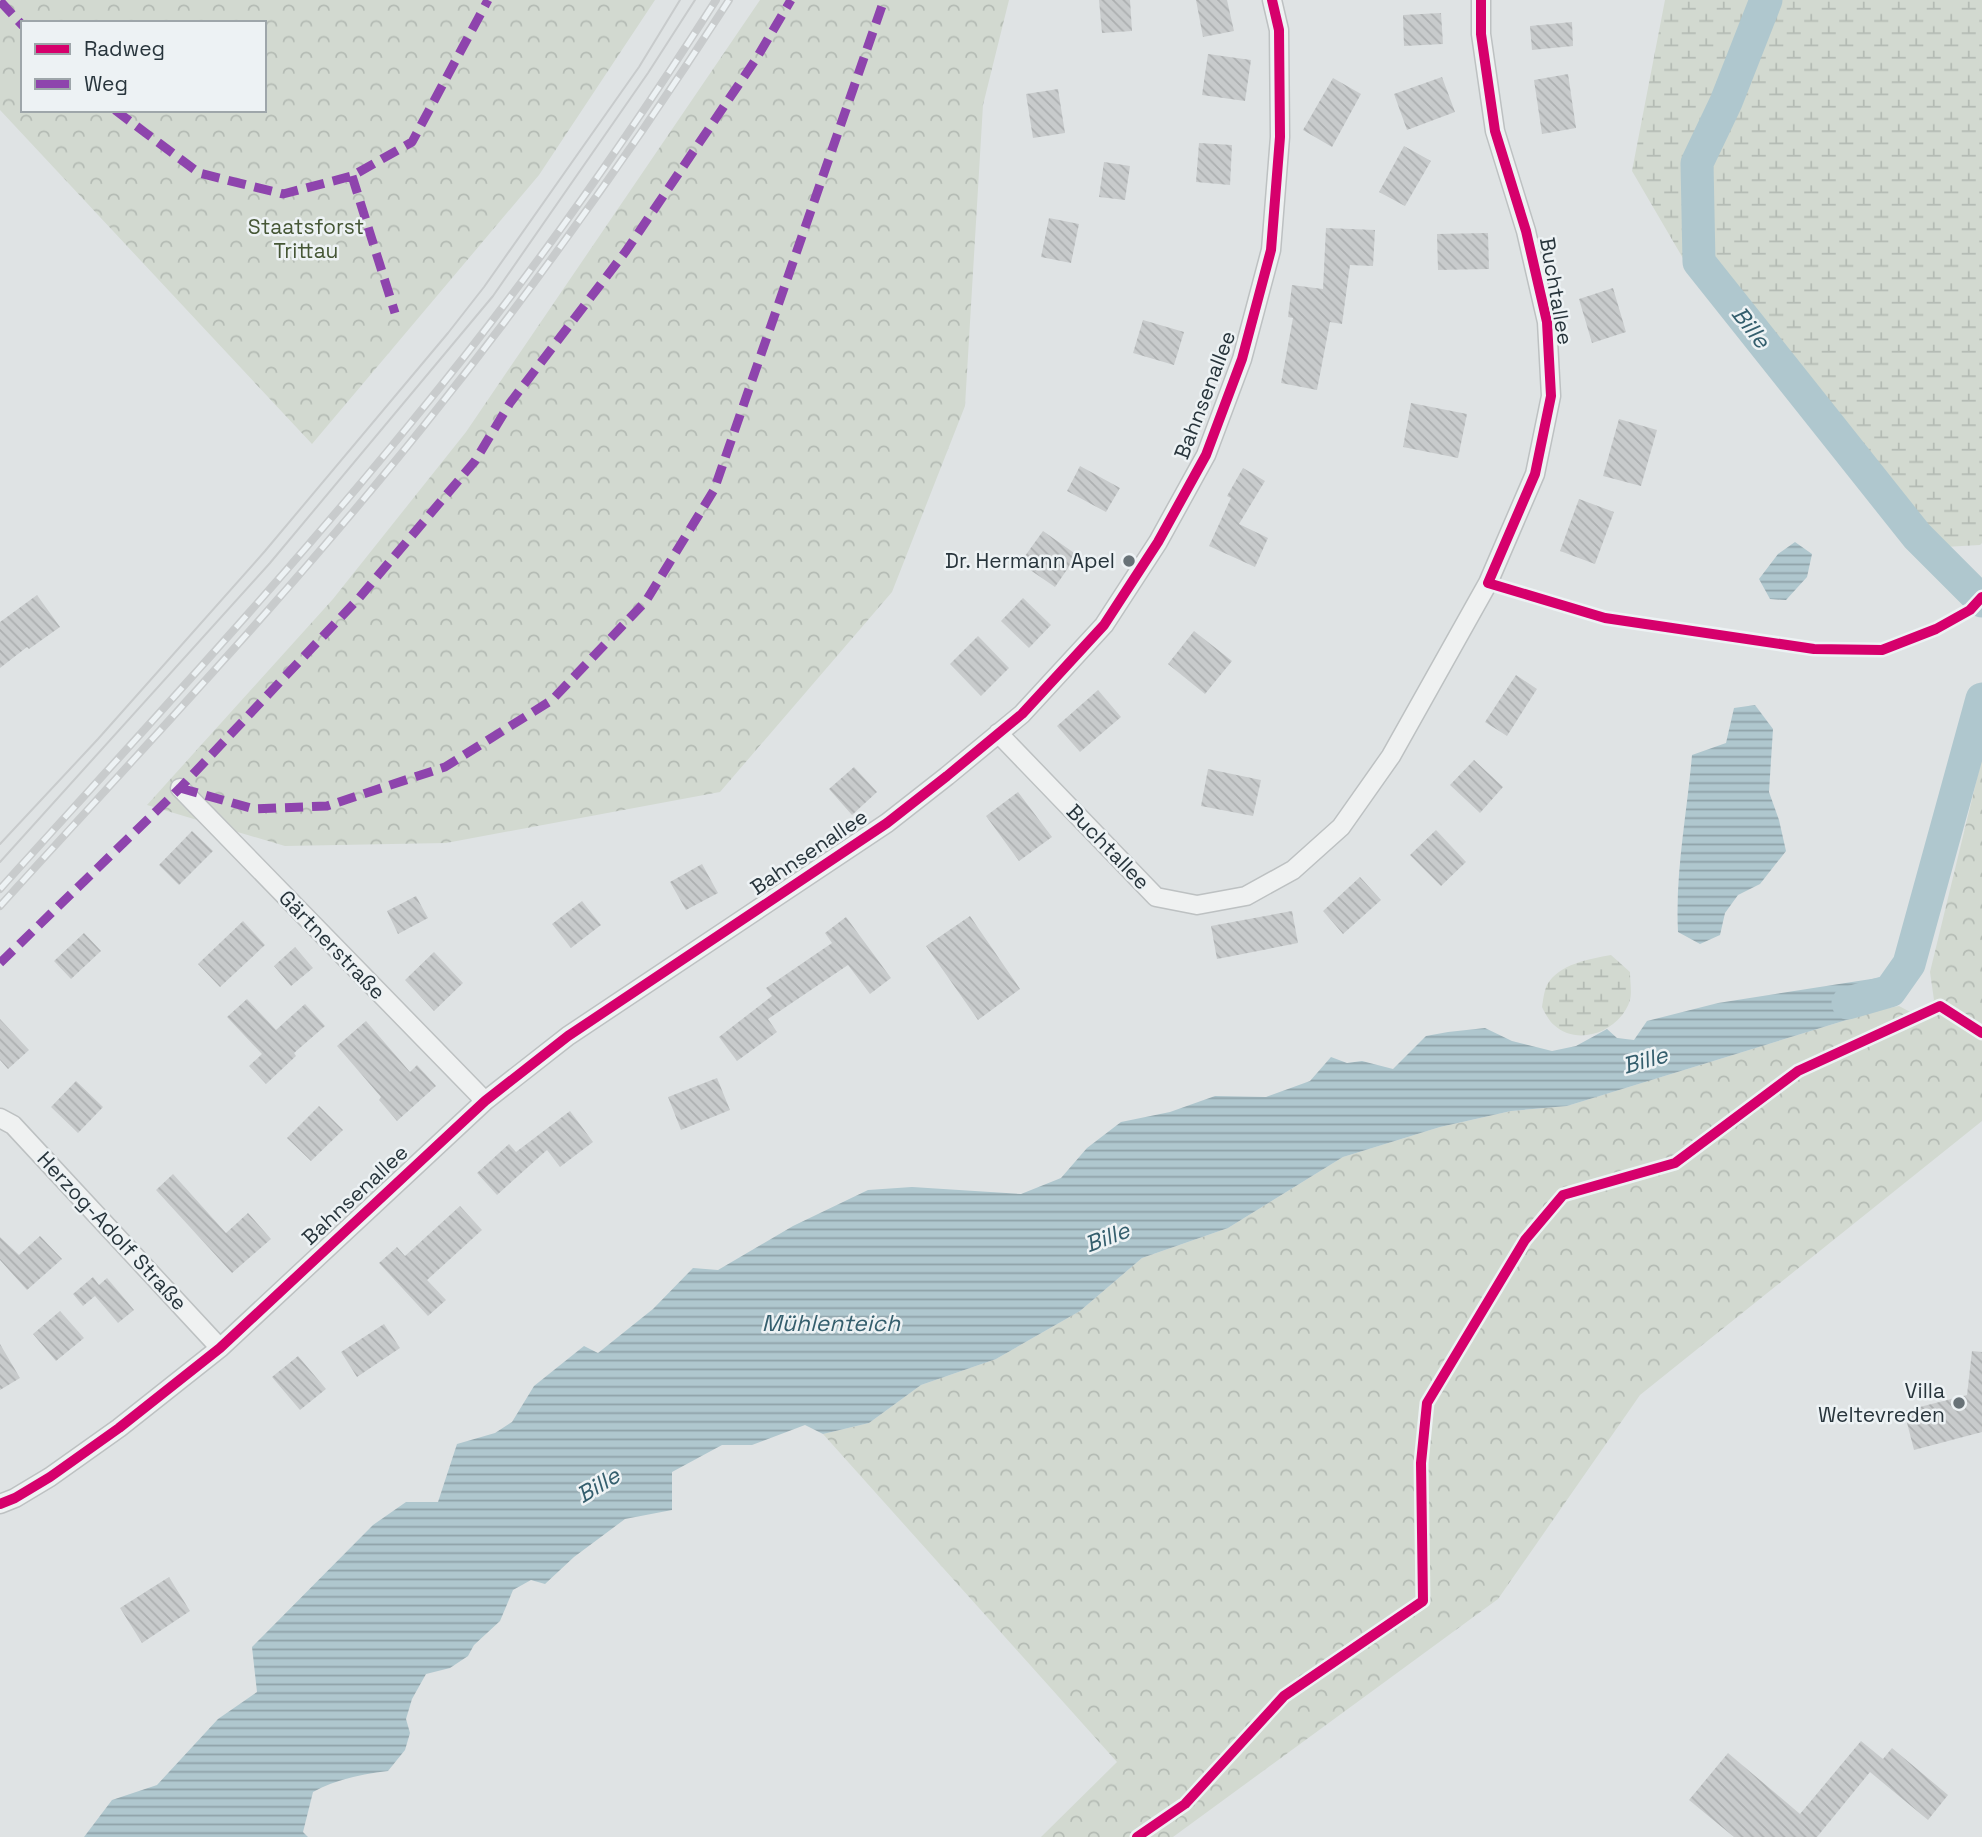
<svg xmlns="http://www.w3.org/2000/svg" width="1982" height="1837" viewBox="0 0 1982 1837" font-family="'Space Grotesk',sans-serif">
	<defs>
		<pattern id="forest-crowns" width="20" height="18" patternUnits="userSpaceOnUse" patternTransform="scale(1.75)"><rect width="20" height="18" fill="#d2d9d0"/><path d="M2 6a3 3 0 1 1 6 0M12 15a3 3 0 1 1 6 0" fill="none" stroke="#b4bbb4"/></pattern>
		<pattern id="wetland-marsh" width="20" height="14" patternUnits="userSpaceOnUse" patternTransform="scale(1.75)"><rect width="20" height="14" fill="#d2d9d0"/><path d="M1 5h8M5 5V1M11 12h8M15 12V8" fill="none" stroke="#b4bbb4"/></pattern>
		<pattern id="water-rules" width="6" height="5" patternUnits="userSpaceOnUse" patternTransform="scale(1.75)"><rect width="6" height="5" fill="#afc7ce"/><path d="M0 2.5h6" fill="none" stroke="#8ea2a8"/></pattern>
		<pattern id="building-back-hatch" width="6" height="6" patternUnits="userSpaceOnUse" patternTransform="scale(1.75)"><rect width="6" height="6" fill="#c8cbcc"/><path d="M-1 5l2 2M0 0l6 6M5-1l2 2" fill="none" stroke="#acafb0"/></pattern>
	</defs>
	<rect width="100%" height="100%" fill="#dfe3e4"/>
	<path fill="url(#forest-crowns)" fill-rule="evenodd" d="M0,0H655L539,175L312,444L0,110ZM23,23H264V110H23Z
		M760,0H1009L983,105L965,406L892,592L720,792L446,843L285,846L147,805L333,599L466,432Z
		M1982,758V1121L1640,1395L1498,1599L1173,1837H1041L1117,1762L823,1434L869,1423L921,1385L996,1359L1080,1311L1142,1258L1228,1228L1343,1157L1440,1127L1511,1111L1567,1106L1879,1010L1899,1006L1916,1015L1934,1000L1930,972Z"/>
	<path fill="url(#wetland-marsh)" d="M1665,0H1982V543L1980,545L1908,549L1684,260L1632,171Z
		M1611,955L1630,972C1630,981 1632,992 1630,1000C1621,1030 1579,1048 1554,1025C1549,1021 1545,1013 1542,1007C1543,1001 1544,991 1547,985C1559,964 1589,959 1611,955Z"/>
	<path fill="url(#water-rules)" d="M1795,542L1812,554L1807,577L1786,600L1770,599L1759,579L1778,554Z
		M1755,705L1773,729L1769,792L1779,820L1786,851L1760,884L1738,895L1725,913L1720,935L1700,944L1678,932C1675,872 1687,814 1692,755L1726,743L1734,708Z
		M1884,977L1890,991L1879,1010L1567,1106L1511,1111L1440,1127L1343,1157L1228,1228L1142,1258L1080,1311L996,1359L921,1385L869,1423L823,1434L805,1425L752,1445H722L672,1472V1510L625,1519L574,1557L545,1584L531,1580L513,1590L500,1621L474,1645L468,1656L450,1668L426,1674L412,1699L406,1719L410,1733L405,1750L388,1771C362,1774 337,1779 313,1792L303,1832L308,1837H84L112,1800L157,1785L218,1719L257,1692L252,1647L373,1525L406,1502H438L457,1444L495,1433L512,1422L534,1386L584,1346L598,1353L653,1309L693,1268L718,1270L793,1226L868,1190L912,1187L1021,1194L1061,1178L1087,1148L1121,1122L1170,1112L1215,1096L1266,1097L1310,1081L1331,1057L1347,1063L1362,1061L1393,1069L1426,1036L1448,1032L1485,1028L1512,1041L1552,1051L1576,1046L1607,1029L1617,1038L1634,1040L1647,1021L1718,1003Z"/>
	<g fill="none" stroke-linecap="round" stroke-linejoin="round">
		<path stroke="#afc7ce" stroke-width="33" d="M1766,0L1726,102L1697,163L1699,262L1917,536L1982,601
			M1848,1003L1890,991L1909,964L1982,699"/>
	</g>
	<path fill="url(#building-back-hatch)" d="M1099,0H1130L1132,31L1102,33Z
		M1196,0H1227L1234,31L1203,37Z
		M1441,13L1443,44L1404,46L1403,15Z
		M1572,22L1573,46L1532,50L1530,26Z
		M1208,54L1251,60L1245,101L1202,95Z
		M1568,74L1576,128L1542,134L1534,80Z
		M1442,77L1455,112L1407,130L1394,94Z
		M1333,78L1361,94L1332,147L1303,130Z
		M1058,89L1065,133L1033,138L1026,94Z
		M1199,143L1232,145L1230,185L1196,182Z
		M1404,146L1431,161L1405,206L1379,192Z
		M1104,162L1130,166L1125,200L1099,197Z
		M1049,218L1079,224L1071,263L1041,257Z
		M1326,228L1375,230L1373,266L1350,265L1342,324L1330,322L1317,390L1281,383L1293,318L1288,317L1292,285L1323,289Z
		M1488,233L1489,269L1438,270L1437,234Z
		M1613,288L1626,332L1592,343L1579,299Z
		M1143,320L1184,332L1174,365L1133,353Z
		M1411,403L1467,414L1458,458L1403,447Z
		M1619,419L1657,430L1641,486L1603,476Z
		M1080,466L1120,488L1106,512L1067,491Z
		M1243,468L1265,481L1239,524L1268,538L1255,567L1209,546L1231,498L1227,496Z
		M1579,499L1614,512L1595,564L1560,551Z
		M1043,531L1077,555L1055,587L1020,563Z
		M37,595L60,627L29,649L27,647L0,668V622Z
		M1023,598L1051,625L1029,648L1001,621Z
		M1194,631L1232,661L1205,694L1168,664Z
		M978,636L1009,668L981,696L950,664Z
		M1516,675L1537,689L1507,736L1485,722Z
		M1098,690L1121,717L1080,752L1057,726Z
		M1474,760L1503,787L1480,813L1450,785Z
		M854,767L877,792L852,815L829,789Z
		M1208,769L1261,780L1253,816L1201,806Z
		M1018,792L1052,837L1019,861L986,816Z
		M1436,830L1466,862L1441,886L1410,855Z
		M192,831L213,851L179,885L159,865Z
		M702,864L718,893L686,910L670,882Z
		M1360,877L1381,900L1343,934L1323,911Z
		M416,896L428,918L398,934L387,911Z
		M582,901L601,925L571,948L552,924Z
		M1292,911L1298,943L1217,959L1211,926Z
		M970,916L1020,989L978,1020L926,946Z
		M846,917L891,978L870,994L848,965L768,1019L777,1032L737,1061L719,1037L772,996L766,988L832,943L825,933Z
		M243,921L265,945L220,987L198,964Z
		M84,933L101,951L71,979L54,961Z
		M295,947L313,968L291,986L274,966Z
		M434,952L463,983L434,1011L405,980Z
		M247,999L276,1030L305,1004L325,1026L294,1053L296,1056L266,1084L249,1066L262,1054L227,1017Z
		M0,1019L29,1050L8,1069L0,1060Z
		M366,1021L410,1072L417,1065L436,1086L397,1121L379,1100L381,1097L337,1046Z
		M717,1078L730,1110L681,1130L668,1097Z
		M76,1081L103,1107L78,1133L51,1107Z
		M319,1106L343,1130L311,1161L287,1138Z
		M570,1111L593,1142L560,1167L547,1150L497,1195L477,1173L509,1144L516,1152Z
		M173,1174L226,1233L248,1213L271,1239L232,1273L156,1190Z
		M460,1206L482,1230L427,1280L446,1300L428,1316L379,1263L397,1247L405,1256Z
		M40,1236L62,1259L27,1290L0,1260V1237L19,1255Z
		M93,1277L99,1285L107,1278L134,1310L118,1323L95,1296L83,1306L73,1294Z
		M60,1311L84,1338L56,1361L33,1334Z
		M384,1324L400,1348L357,1377L341,1352Z
		M0,1344L20,1378L0,1390Z
		M1972,1351L1982,1352V1432L1914,1450L1904,1411L1967,1395Z
		M298,1356L326,1389L300,1410L272,1377Z
		M169,1577L190,1611L142,1643L120,1608Z
		M1861,1741L1883,1759L1892,1748L1948,1795L1928,1820L1870,1772L1817,1837H1734L1689,1800L1728,1753L1800,1814Z"/>
	<g fill="none" stroke-linecap="round" stroke-linejoin="round">
		<g stroke="#bdc1c2" stroke-width="21">
			<path id="minor" d="M998,733L1156,897L1197,905L1246,896L1293,870L1341,827L1391,756L1488,583L1535,474L1551,396L1547,322L1526,231L1495,131L1481,34V0
				M180,788L485,1101
				M0,1118L13,1125L220,1348
				M0,1504L15,1498L50,1477L119,1428L220,1348L485,1101L568,1036L887,823L947,776L1022,714L1104,625L1158,542L1206,455L1242,359L1271,250L1280,137L1279,30L1272,0"/>
		</g>
		<use href="#minor" stroke="#eff1f1" stroke-width="18"/>
		<path stroke="#c8cbcc" stroke-width="2" d="M0,844L98,739L265,551L448,333L484,287L639,67L680,0
			M0,862L270,563L493,296L648,73L695,0"/>
		<g stroke="#c8cbcc" stroke-width="8">
			<path id="rail" d="M0,889C140,734 282,581 414,419C523,287 623,145 716,0
				M0,906C144,747 292,591 426,423C534,288 635,146 729,0"/>
		</g>
		<use href="#rail" stroke="#edf2f4" stroke-width="5" stroke-dasharray="16" stroke-linecap="butt"/>
		<path stroke="#8e44ad" stroke-width="9" stroke-dasharray="18 9" stroke-linecap="butt" d="M0,1L23,26
			M115,110L199,173L283,194L352,176L412,142L488,0
			M352,176L395,313
			M180,788L254,809L327,806L445,767L552,700L646,601L714,490L884,0
			M0,963L180,788L359,598L475,461L510,403L626,251L756,59L791,0"/>
		<g stroke="#edf2f4" stroke-width="15">
			<path id="cycleway" d="M1481,0V34L1495,131L1526,231L1547,322L1551,396L1535,474L1488,583L1605,618L1814,649L1882,650L1936,629L1970,610L1982,597
				M0,1504L15,1498L50,1477L119,1428L220,1348L485,1101L568,1036L887,823L947,776L1022,714L1104,625L1158,542L1206,455L1242,359L1271,250L1280,137L1279,30L1272,0
				M1137,1837L1185,1804L1284,1696L1423,1601L1421,1463L1427,1403L1525,1240L1563,1195L1675,1163L1798,1071L1940,1006L1982,1033"/>
		</g>
		<use href="#cycleway" stroke="#d6006c" stroke-width="10"/>
	</g>
	<g fill="#687277" stroke="#edf2f4" stroke-width="2.5">
		<circle cx="1129" cy="561" r="7"/>
		<circle cx="1959" cy="1403" r="7"/>
	</g>
	<g text-anchor="middle" stroke-width="5" stroke-linejoin="round" paint-order="stroke">
		<g font-size="21" fill="#465736" stroke="#edf2f4">
			<text x="306" y="234">Staatsforst<tspan x="306" dy="24">Trittau</tspan></text>
		</g>
		<g font-size="21" fill="#28353c" stroke="#edf2f4">
			<text transform="translate(1556 291) rotate(80)" y="7">Buchtallee</text>
			<text transform="translate(1205 395) rotate(-69)" y="7">Bahnsenallee</text>
			<text transform="translate(1108 847) rotate(46)" y="7">Buchtallee</text>
			<text transform="translate(809 852) rotate(-34)" y="7">Bahnsenallee</text>
			<text transform="translate(332 945) rotate(46)" y="7">Gärtnerstraße</text>
			<text transform="translate(355 1195) rotate(-43)" y="7">Bahnsenallee</text>
			<text transform="translate(112 1231) rotate(47)" y="7">Herzog-Adolf Straße</text>
		</g>
		<g font-size="21" fill="#28353c" stroke="#edf2f4" text-anchor="end">
			<text x="1115" y="568">Dr. Hermann Apel</text>
			<text x="1945" y="1398">Villa<tspan x="1945" dy="24">Weltevreden</tspan></text>
		</g>
		<g font-size="23" font-style="italic" fill="#345e6d" stroke="#edf2f4">
			<text transform="translate(1751 327) rotate(52)" y="8">Bille</text>
			<text transform="translate(1645 1060) rotate(-16)" y="8">Bille</text>
			<text transform="translate(1107 1237) rotate(-21)" y="8">Bille</text>
			<text x="831" y="1331">Mühlenteich</text>
			<text transform="translate(598 1485) rotate(-31)" y="8">Bille</text>
		</g>
	</g>
	<rect x="21" y="21" width="245" height="91" fill="#edf2f4" stroke="#9ea6aa" stroke-width="2"/>
	<rect x="35" y="44" width="35" height="10" fill="#d6006c" stroke="#9ea6aa" stroke-width="2"/>
	<text x="84" y="56" font-size="21" fill="#28353c">Radweg</text>
	<rect x="35" y="79" width="35" height="10" fill="#8e44ad" stroke="#9ea6aa" stroke-width="2"/>
	<text x="84" y="91" font-size="21" fill="#28353c">Weg</text>
</svg>
